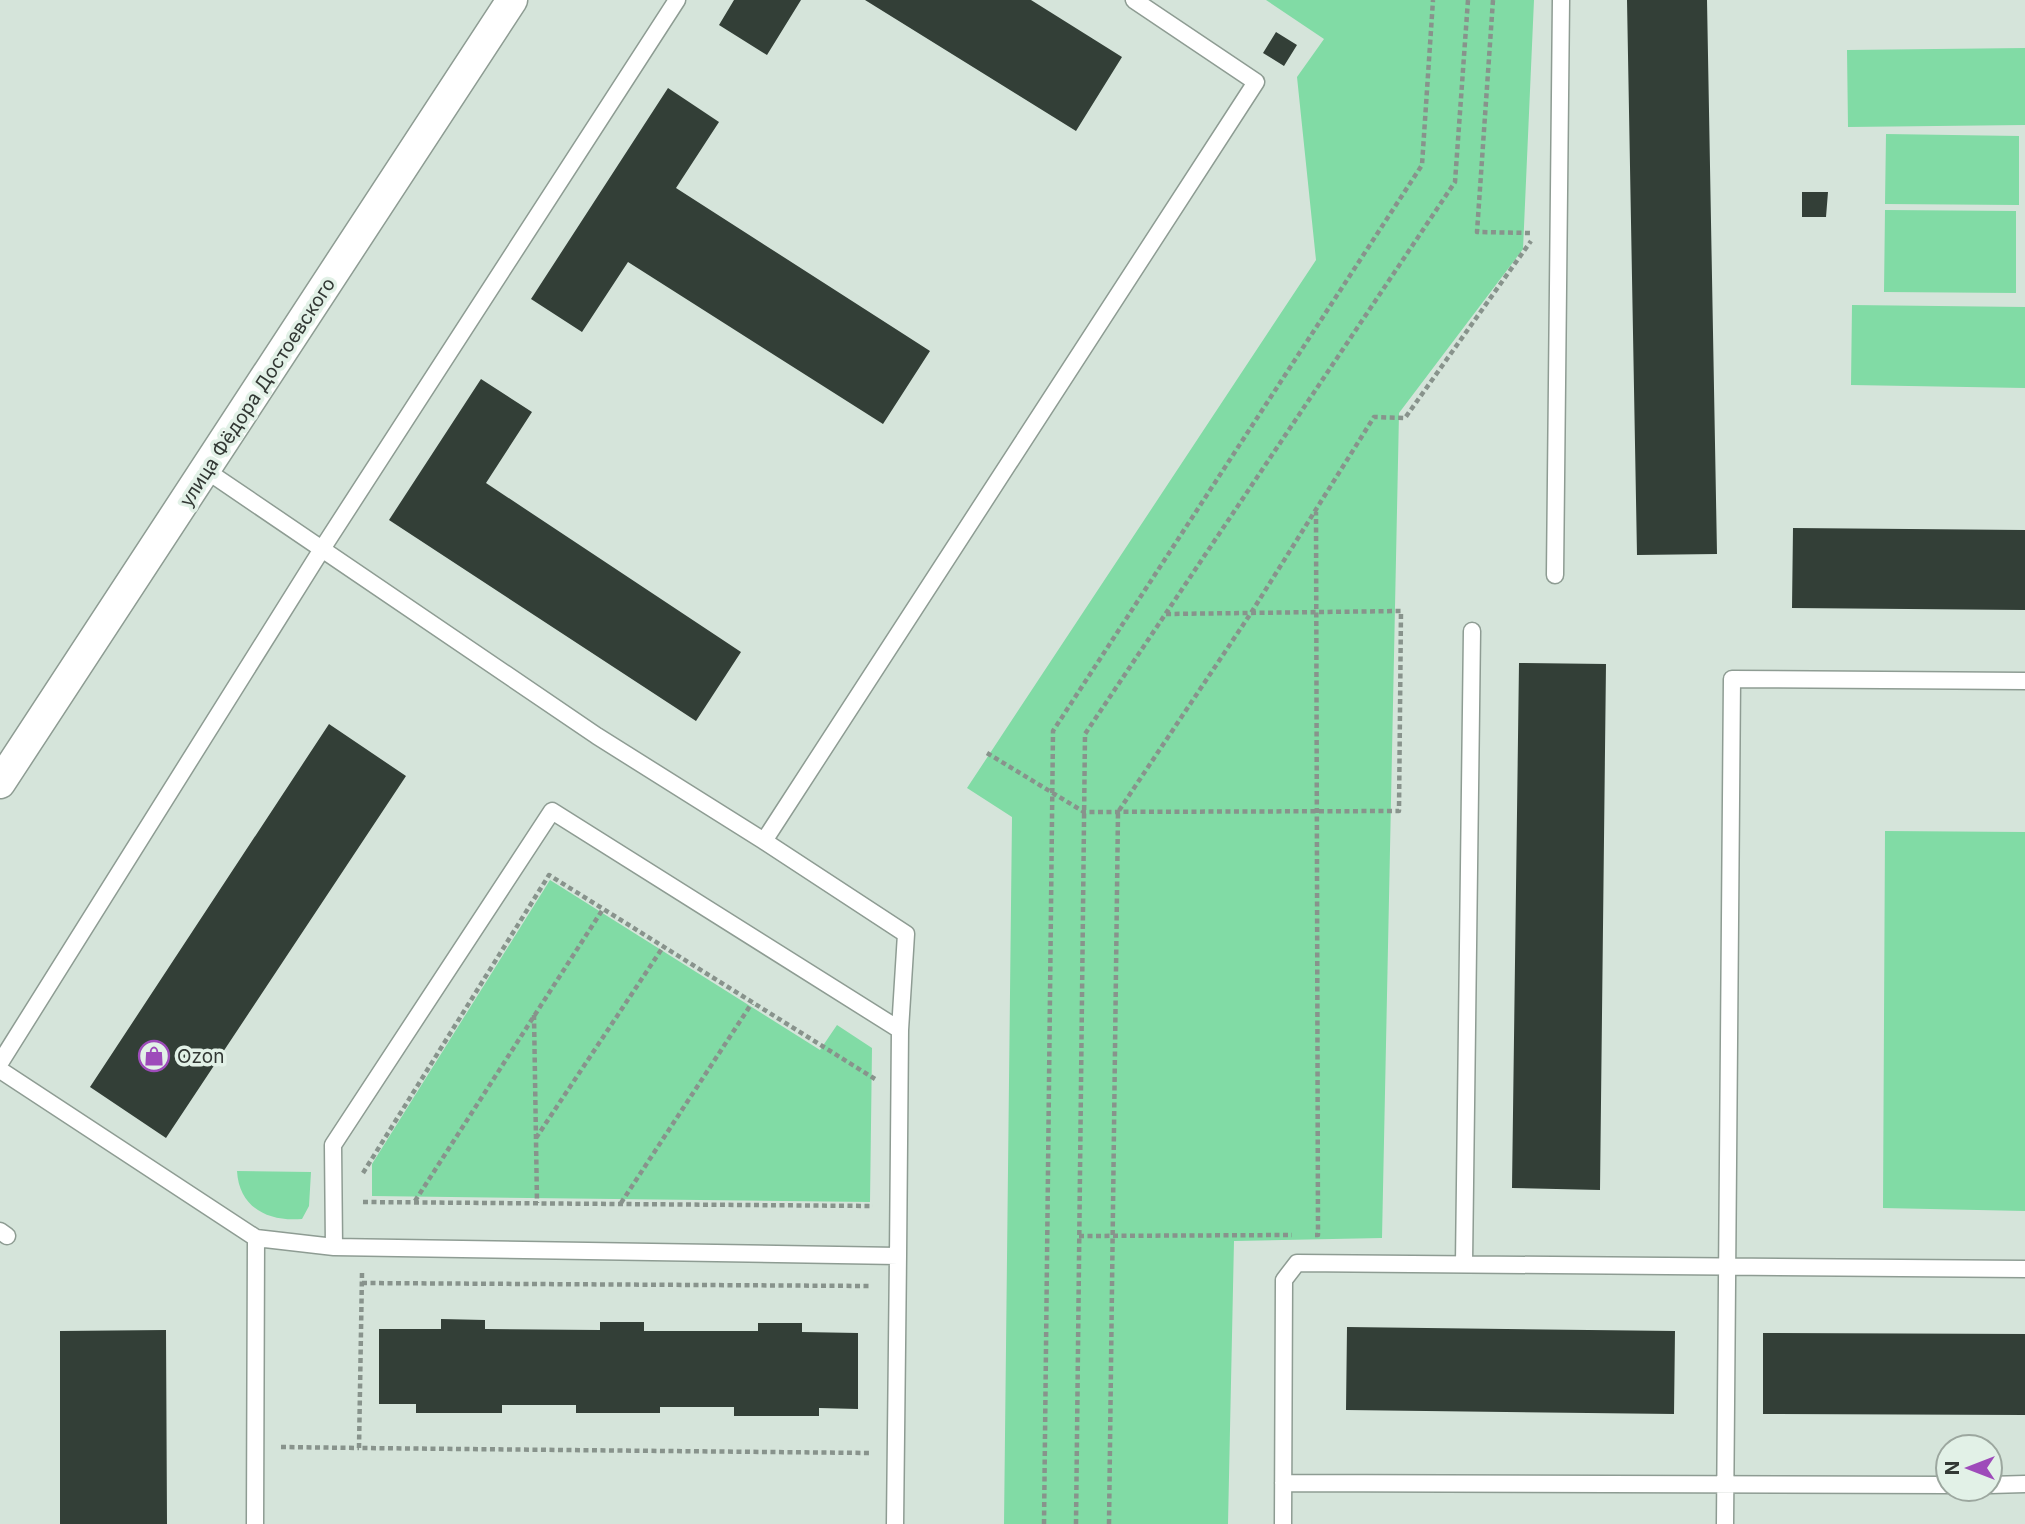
<svg xmlns="http://www.w3.org/2000/svg" width="2025" height="1524" viewBox="0 0 2025 1524" font-family="Inter,sans-serif">
	<rect width="100%" height="100%" fill="#d5e4da"/>
	<path fill="#81dba5" d="M1266,0H1534L1523,249L1399,413L1382,1238L1234,1241L1228,1524H1004L1012,817L967,788L1316,260L1297,77L1324,39Z
		M2025,48V125L1848,127L1847,50Z
		M1886,134L2019,136V205L1885,204Z
		M1885,210L2016,211V293L1884,292Z
		M1852,305L2025,307V388L1851,385Z
		M1885,831L2025,832V1211L1883,1208Z
		M550,880L820,1050L837,1025L872,1048L870,1202L372,1196V1164Z
		M237,1171L311,1172L309,1206L302,1219C267,1222 239,1207 237,1171Z"/>
	<path fill="#333f37" d="M734,0H801L767,55L719,25Z
		M865,0H1031L1122,57L1076,131Z
		M1627,0H1707L1717,554L1637,555Z
		M1276,32L1297,45L1284,66L1263,53Z
		M668,88L719,122L676,188L930,351L883,424L628,262L582,332L531,299Z
		M1802,192H1828L1826,217H1802Z
		M481,379L532,412L486,483L741,652L696,721L389,520Z
		M1793,528L2025,530V610L1792,608Z
		M1519,663L1606,664L1600,1190L1512,1188Z
		M329,724L406,776L166,1138L90,1087Z
		M441,1319L485,1320V1329L600,1330V1322H644V1331H758V1323H802V1332L858,1333V1409L819,1408V1416H734V1407H660V1413H576V1405H502V1413H416V1404H379V1329H441Z
		M1347,1327L1675,1331L1674,1414L1346,1410Z
		M166,1330L167,1524H60V1331Z
		M1763,1333L2025,1334V1415L1763,1414Z"/>
	<g fill="none" stroke-linecap="round" stroke-linejoin="round">
		<g stroke="#8e9c93" stroke-width="19">
			<path id="service" d="M207,471L597,736L764,841
				M1555,575L1561,0
				M0,1063L322,549L677,0
				M0,1070L256,1238L334,1247L333,1145L552,811L900,1030
				M0,1231L7,1236
				M334,1247L898,1256L900,1030L906,934L764,841L1256,82L1134,0
				M1464,1263L1472,631
				M1283,1483L1948,1485
				M1990,1485L2025,1484
				M255,1524L256,1238
				M895,1524L898,1256
				M1283,1524L1284,1280L1297,1263L2025,1269
				M1725,1524L1732,679L2025,681"/>
		</g>
		<g stroke="#8e9c93" stroke-width="33">
			<path id="minor" d="M0,783L512,0"/>
		</g>
		<path stroke="#88938c" stroke-width="4.5" stroke-dasharray="5 3.5" stroke-linecap="butt" d="M1493,0L1477,232L1530,233
			M987,753L1084,812L1399,811L1401,611L1166,614
			M534,1015L537,1203
			M536,1138L663,947
			M363,1173L549,875L875,1079
			M415,1201L603,909
			M363,1202L873,1206
			M621,1203L752,1003
			M1315,1235H1318L1316,512
			M1079,1236L1292,1235
			M362,1273L359,1448L869,1453
			M362,1283L871,1286
			M281,1447L359,1448
			M1044,1524L1053,731L1422,165L1433,0
			M1076,1524L1085,734L1455,182L1468,0
			M1109,1524L1118,812L1251,613L1374,417L1405,418L1531,241"/>
		<use href="#service" stroke="#fff" stroke-width="16"/>
		<use href="#minor" stroke="#fff" stroke-width="30"/>
	</g>
	<defs>
		<g id="shop-ring" transform="scale(1.575)"><circle r="9.5" fill="#e2f1e7" stroke="#9e4bba" stroke-width="1.5"/><path d="M-5-2.5h2.3a2.7 3.5 0 0 1 5.4 0H5L5.5 6h-11ZM-1.5-2.5h3a1.5 2.3 0 0 0-3 0Z" fill="#9e4bba"/></g>
	</defs>
	<g fill-rule="evenodd">
		<use href="#shop-ring" x="154" y="1056"/>
	</g>
	<g text-anchor="middle" stroke-width="7" stroke-linejoin="round" paint-order="stroke">
		<g font-size="19" fill="#323834" stroke="#e2f1e7">
			<text transform="translate(257 392) rotate(-57)" y="7">улица Фёдора Достоевского</text>
		</g>
		<g font-size="19" fill="#323834" stroke="#e2f1e7" text-anchor="start">
			<text x="177" y="1063">Ozon</text>
		</g>
	</g>
	<g transform="translate(1969 1468) rotate(270)"><circle r="33" fill="#e2f1e7" stroke="#9ca79f" stroke-width="2"/>
	<path d="M0-5L12 26L0 18L-12 26Z" fill="#9e4bba"/>
	<text y="-10" font-size="19" font-weight="bold" text-anchor="middle" fill="#323834">N</text>
	</g>
</svg>
